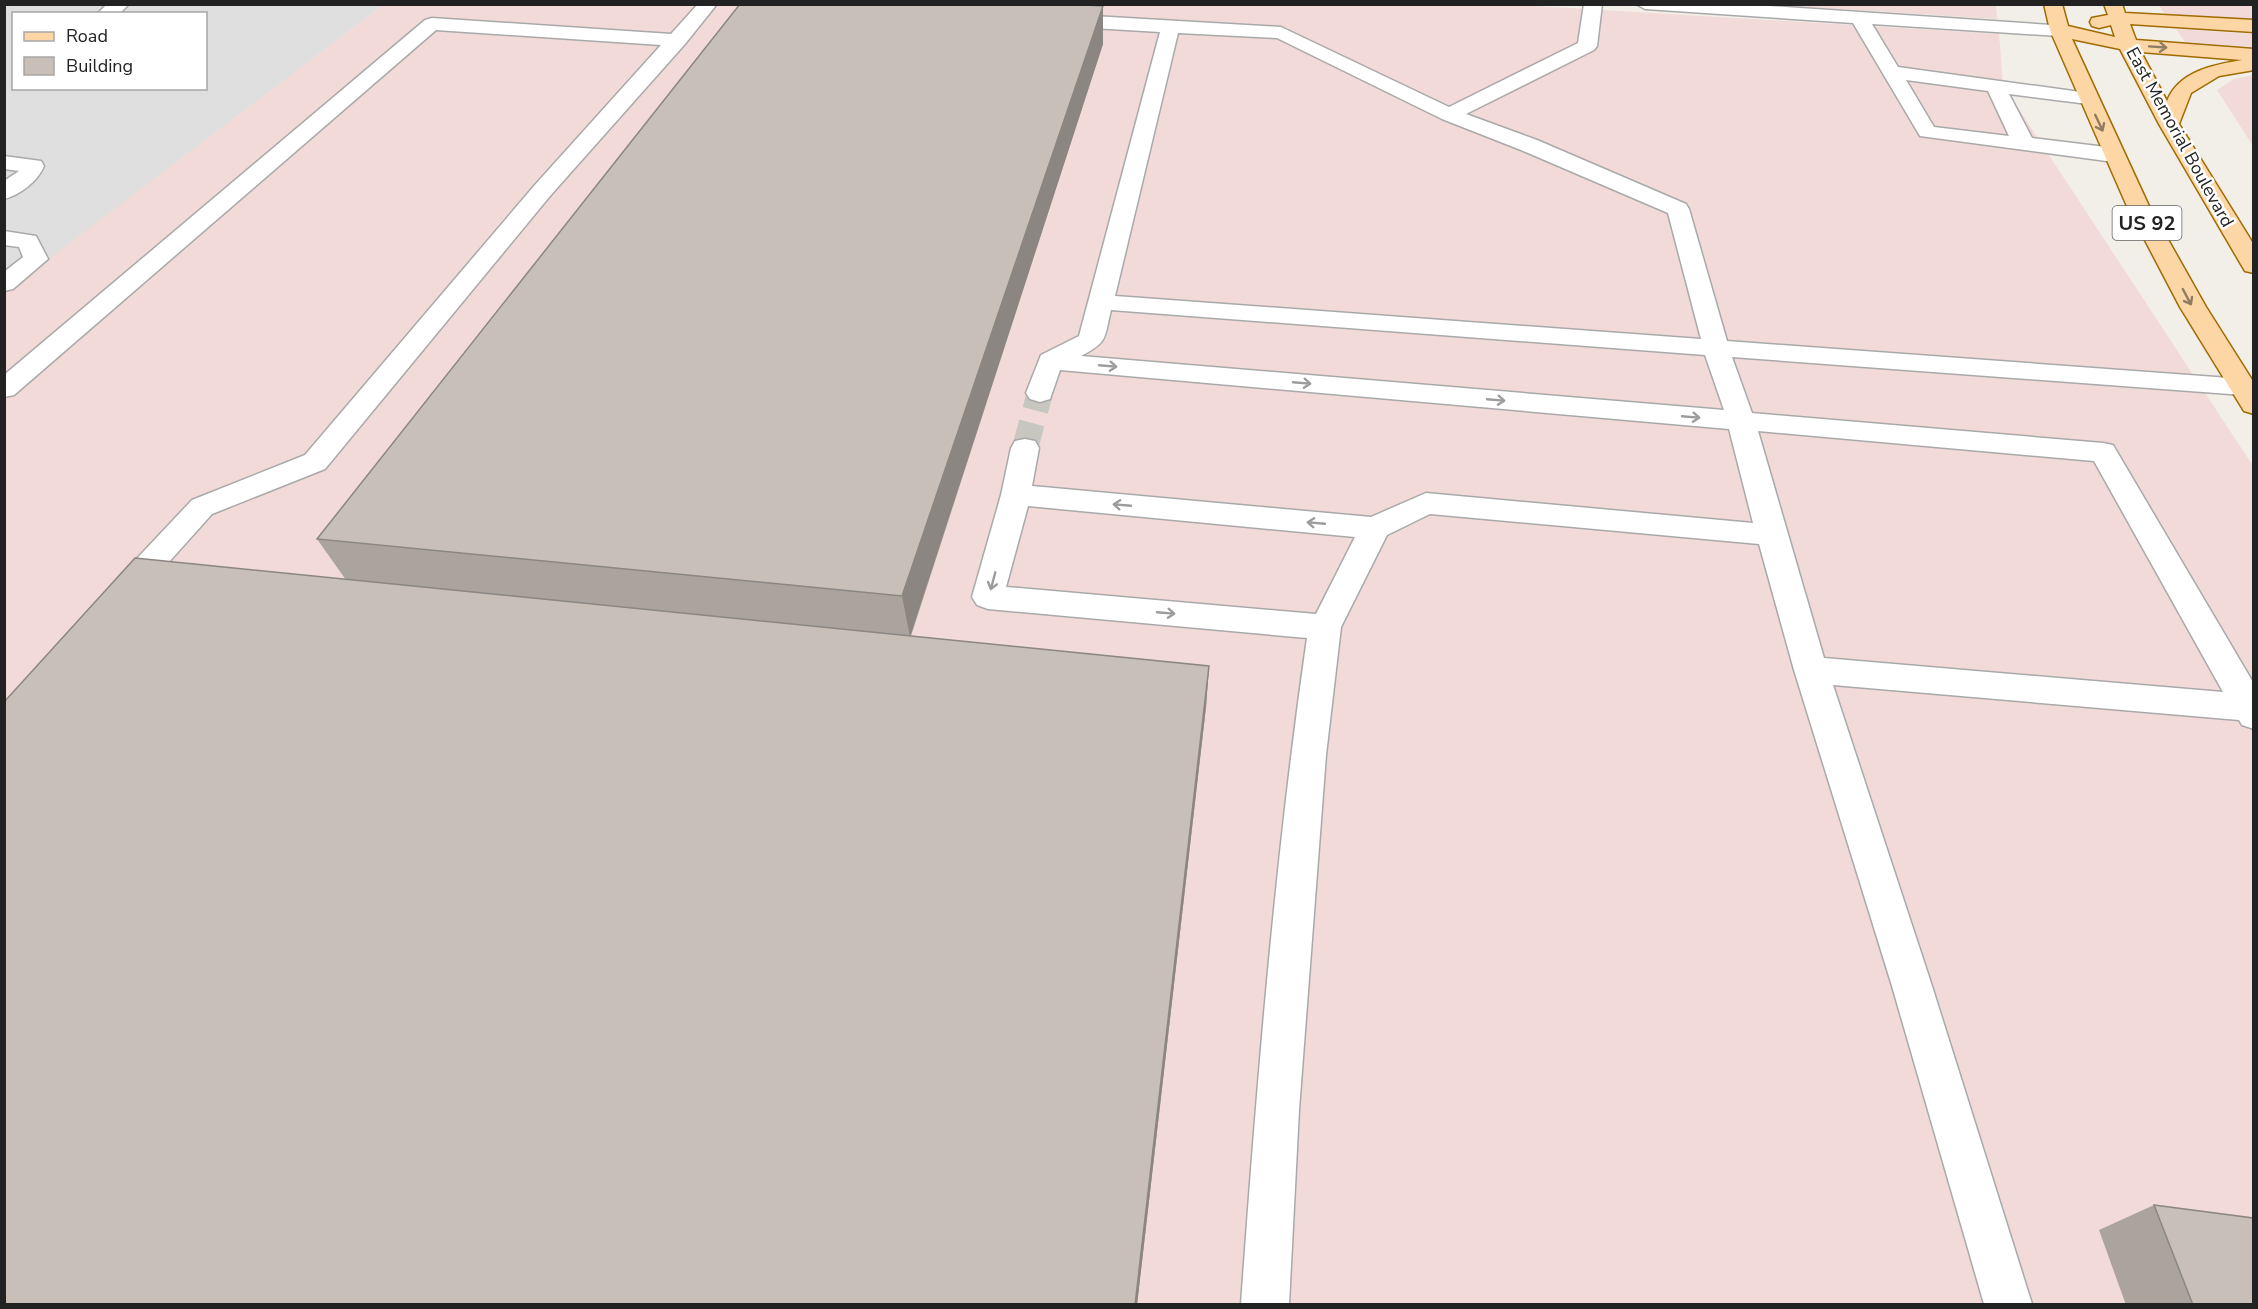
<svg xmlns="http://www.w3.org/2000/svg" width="2258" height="1309" viewBox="0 0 2258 1309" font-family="'Nunito Sans',sans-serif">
	<rect width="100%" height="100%" fill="#f2efe9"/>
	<path fill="#e0dfdf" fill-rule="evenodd" d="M5,5H383L5,293ZM14,14H206V88H14Z"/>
	<path fill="#f2dad9" d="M1505,4L1999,34L2003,85L2253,466V1304H5L4,293L383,5Z
		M1792,5H1996L1997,19L1793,6Z
		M2158,5H2253V19L2165,14Z
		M2176,29L2253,34V47L2185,42Z
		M2253,75H2254L2253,146L2217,90L2234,79Z"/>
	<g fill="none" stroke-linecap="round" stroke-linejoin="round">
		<path stroke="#c8c6c1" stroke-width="26" stroke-dasharray="26 13" stroke-linecap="butt" d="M1025,448L1040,393"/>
		<g stroke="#a9a9a9" stroke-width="3">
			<path id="minor" d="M107,4H129L119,14H97Z
				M698,4H717L685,44L550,196L325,469L212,514L134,601L123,605L112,601L107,593L112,585L192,500L305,455L534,186L661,45L436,30L14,395L4,397V375L425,20L432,18L671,34Z
				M1584,4H1602L1597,46L1594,50L1466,114L1537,140L1686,204L1689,209L1727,341L2243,379L2254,383L2253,393L2243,395L1732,357L1752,413L2103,443L2113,445L2254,684V729L2242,725L2239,720L1833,685L1932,986L2032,1304H1984L1892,986L1794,670L1759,544L1430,514L1387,535L1341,627L1326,755L1299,1110L1289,1304H1241C1257,1081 1275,859 1307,638L988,609L977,605L972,597L1001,495L1011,448L1015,441L1025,439L1035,441L1039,448L1032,486L1371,517L1426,493L1753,523L1729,429L1060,370L1050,399L1040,402L1030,399L1026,393L1041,355L1079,336L1160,32L1059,26L1052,24L1050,20L1052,16L1059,14L1281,27L1449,107L1578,43ZM1178,33L1277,38L1442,119L1521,150L1668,213L1701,339L1115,296ZM1111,310L1705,355L1724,410L1081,356C1108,342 1104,339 1111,310ZM1758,431L2094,461L2223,692L1824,658ZM1028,506L1355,537L1316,614L1006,587Z
				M1636,4H1741L2066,26L2068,30L2066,34L2059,36L1872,24L1898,67L2095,94L2098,98L2095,102L2088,104L2009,94L2032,138L2114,148L2122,150L2125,155L2122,160L2114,162L1920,136L1853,23L1645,9ZM1906,80L1988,91L2009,136L1934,127Z
				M4,156L41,161L44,166C38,181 20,195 4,199V181L19,171L4,169Z
				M4,231L36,236L48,259L13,289L4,291V272L23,257L19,247L4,245Z"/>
		</g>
		<g stroke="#a06b00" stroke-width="3">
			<path id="major" d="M2044,4H2062L2068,26L2115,37L2111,25L2099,28L2092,26L2090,22L2092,18L2108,15L2104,4H2122L2125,13L2254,20V32L2130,24L2136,40L2254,49V70L2219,76L2191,93L2179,124L2254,245V273L2245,271L2242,266L2159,124L2120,49L2072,39L2148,204L2206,307L2254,383V414L2244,411L2180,307L2126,204L2050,30ZM2141,52L2242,60C2213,65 2179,71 2167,101Z"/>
		</g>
		<use href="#minor" fill="#fff" fill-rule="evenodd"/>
		<use href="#major" fill="#fcd6a4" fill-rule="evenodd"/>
	</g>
	<path fill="#aba49e" d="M2244,4H2253V6H2246Z
		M1103,6V44L911,636L1209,666L1206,707L1137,1305H4L346,580L317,539Z
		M2154,1205L2253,1305H2126L2099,1230Z"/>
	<path fill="#8b8681" d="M1103,6V44L910,637L902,596Z
		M1209,666L1206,707L1137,1305H1135Z"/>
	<path fill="#c7bfb8" stroke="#8b8681" stroke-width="1.5" d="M740,4H1068L1103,6L902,596L317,539Z
		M135,558L1209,666L1135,1305H4V702Z
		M2154,1205L2253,1218V1305H2193Z"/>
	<defs><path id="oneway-shaft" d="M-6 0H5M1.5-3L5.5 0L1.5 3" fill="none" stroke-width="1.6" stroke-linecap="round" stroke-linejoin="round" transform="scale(1.5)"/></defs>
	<g stroke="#8f7c63">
		<use href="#oneway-shaft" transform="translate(2158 47) rotate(4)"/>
		<use href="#oneway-shaft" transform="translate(2099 123) rotate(65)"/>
		<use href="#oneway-shaft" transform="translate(2187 297) rotate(62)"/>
	</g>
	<g stroke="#9c9c9c">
		<use href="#oneway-shaft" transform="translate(1108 366) rotate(5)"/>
		<use href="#oneway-shaft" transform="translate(1302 383) rotate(5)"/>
		<use href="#oneway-shaft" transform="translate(1496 400) rotate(5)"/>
		<use href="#oneway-shaft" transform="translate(1691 417) rotate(5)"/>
		<use href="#oneway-shaft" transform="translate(1122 505) rotate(-175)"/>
		<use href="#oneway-shaft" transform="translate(1316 523) rotate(-175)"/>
		<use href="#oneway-shaft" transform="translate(993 581) rotate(105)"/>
		<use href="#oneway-shaft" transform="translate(1166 613) rotate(5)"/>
	</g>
	<g text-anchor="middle" stroke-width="5" stroke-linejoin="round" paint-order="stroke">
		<g font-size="18" fill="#222" stroke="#fff">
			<text transform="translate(2180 137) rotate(61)" y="6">East Memorial Boulevard</text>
		</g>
		<rect fill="#fff" stroke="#646464" stroke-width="1.5" x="2112.5" y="206" width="69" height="34" rx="4.5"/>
		<g font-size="20" font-weight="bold" fill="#222">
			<text x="2147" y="230">US 92</text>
		</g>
	</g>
	<rect width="2258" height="1309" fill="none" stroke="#222222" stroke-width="12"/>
	<rect x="12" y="12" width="195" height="78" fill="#ffffff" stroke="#a7a7a7" stroke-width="1.5"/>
	<rect x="24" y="32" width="30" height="9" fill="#fcd6a4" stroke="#a7a7a7" stroke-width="1.5"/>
	<text x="66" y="42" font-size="18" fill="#222222">Road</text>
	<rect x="24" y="57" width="30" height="18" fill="#c7bfb8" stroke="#a7a7a7" stroke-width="1.5"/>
	<text x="66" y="72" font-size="18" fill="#222222">Building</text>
</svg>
